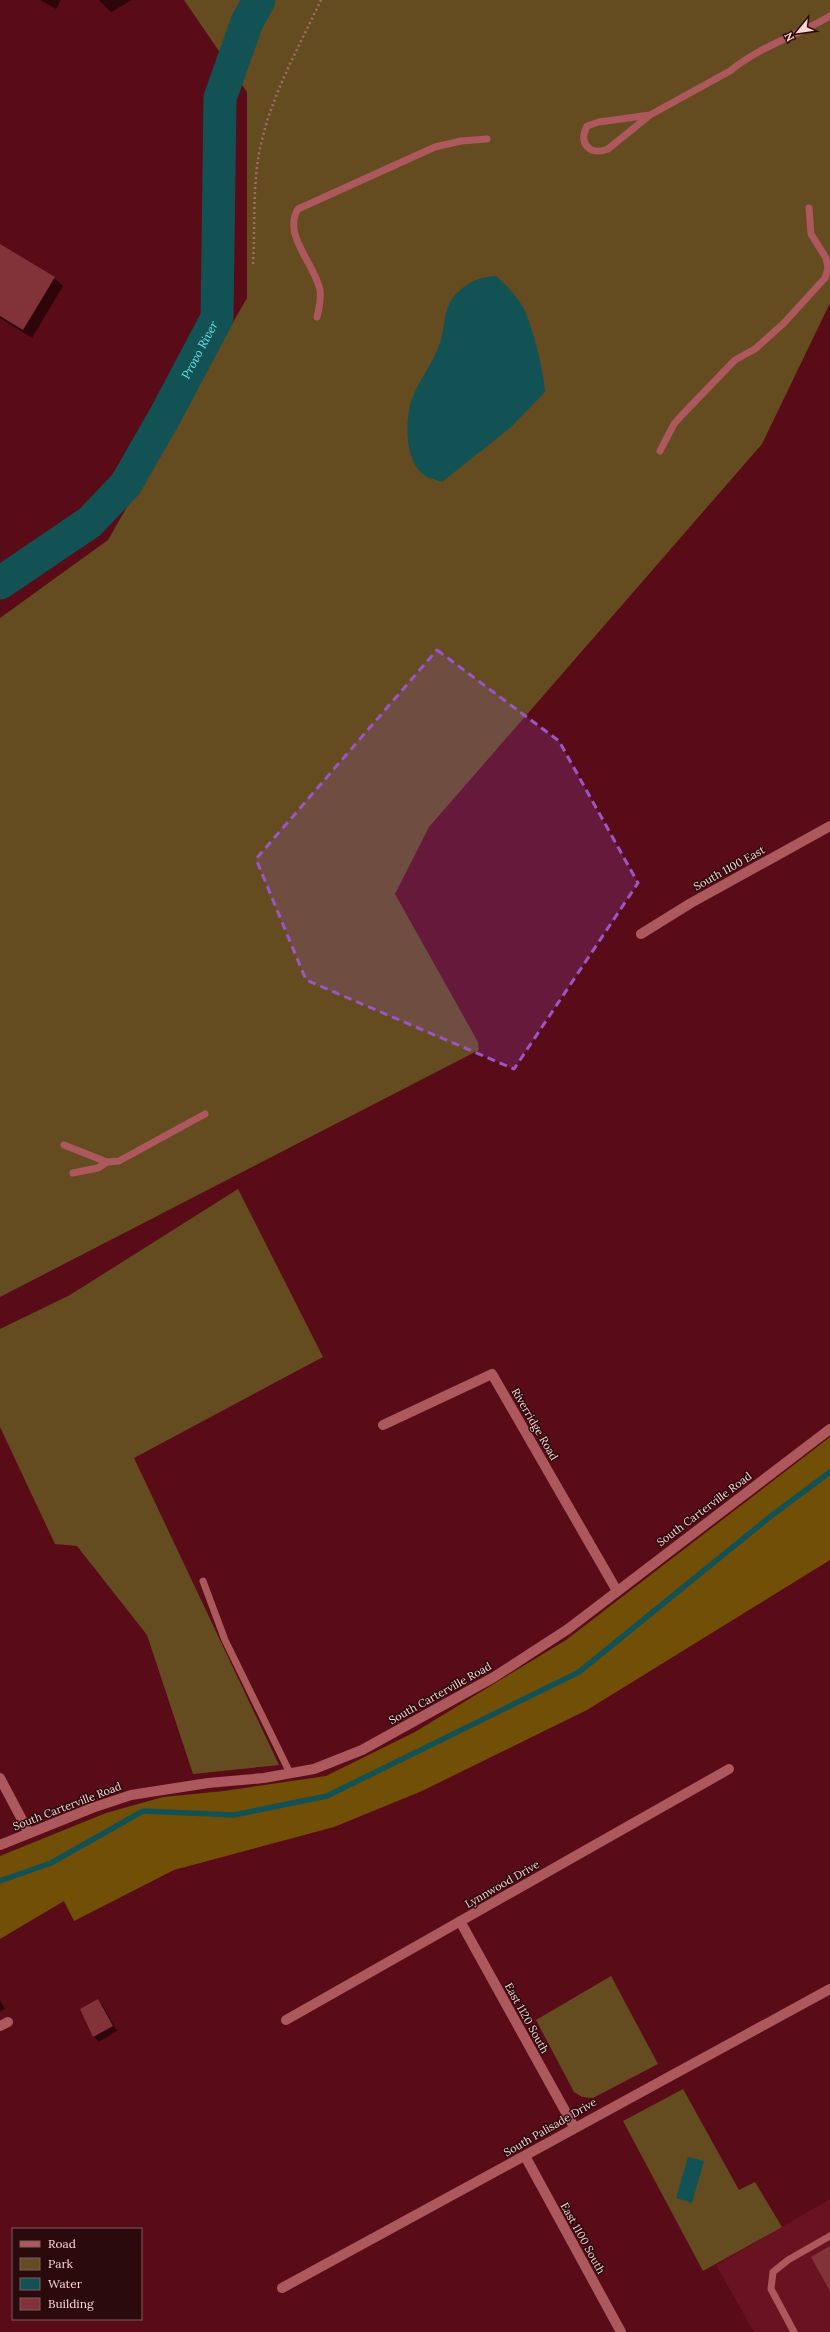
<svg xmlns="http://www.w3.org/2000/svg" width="830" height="2332" viewBox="0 0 830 2332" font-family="Lora,serif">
	<rect width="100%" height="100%" fill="#590b18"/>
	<path fill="#691322" d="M830,2199V2332H754L716,2265Z"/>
	<path fill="#654c20" d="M184,0H830V303L762,444L429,827L395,894L478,1042L479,1050L0,1297V618L108,540L247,298V92Z
		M238,1189L323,1357L134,1458L279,1765L193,1774L147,1635L77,1546L55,1544L0,1427V1329L70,1295Z
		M611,1976L658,2064L593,2098L582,2097L574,2092L536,2020Z
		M683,2089L739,2190L755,2182L782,2227L703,2271L623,2121Z"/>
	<path fill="#724f07" d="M830,1437V1560L587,1710L422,1791L334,1827L174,1870L74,1921L64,1901L0,1939V1856L106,1813L163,1797L224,1791L326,1776L415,1732L566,1640Z"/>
	<path fill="#135254" d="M496,276C506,285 518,297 524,309C533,328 544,372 545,392L510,428L442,482C437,480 432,479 427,477C403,464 404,415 414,394C421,377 433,363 439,345C446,329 442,308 456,294C468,282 479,277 496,276Z
		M688,2157L704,2161L692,2203L676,2198Z"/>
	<path fill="#0007" d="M40,0H61L56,9Z
		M99,0H132L111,12Z
		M2,246L54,278L63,286L32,338L0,318V249Z
		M0,2000L5,2009L0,2011Z
		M98,2000L103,2006L117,2031L99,2042L93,2036Z"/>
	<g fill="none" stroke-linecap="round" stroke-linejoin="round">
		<path stroke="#135254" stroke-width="5.5" d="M0,1881L51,1863L143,1811L234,1815L327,1796L579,1672L771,1516L830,1472"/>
		<path stroke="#135254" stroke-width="33" id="s1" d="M0,583L90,522L126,484L165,416L217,318L220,98L247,22L259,0"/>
	</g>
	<path fill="#823339" d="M0,244L55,277L23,330L0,316Z
		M98,1999L113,2026L93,2037L80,2009Z
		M830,2246V2291L811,2257Z"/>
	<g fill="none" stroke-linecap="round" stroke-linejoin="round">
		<path stroke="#a56a70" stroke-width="2.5" stroke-dasharray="2 3" stroke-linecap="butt" d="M253,264C255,232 253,199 257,167C264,108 296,53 321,0"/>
		<path stroke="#ac585c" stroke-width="7" d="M650,115L599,122L587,126C578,144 590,156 608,149L650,115L730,71C760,46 797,36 830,16
			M317,317C319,309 321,298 320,290C315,264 282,235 298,209L435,147L461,141L487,139
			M660,451L674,424L682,415L735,360L755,349L783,324L825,278L828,268L826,258L811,234L809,208
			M64,1145L107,1162L119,1161L205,1114
			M73,1173L98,1168L107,1162
			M203,1581L225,1640L290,1773
			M794,2332L771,2289L773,2272L788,2260L830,2236"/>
		<path stroke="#ac585c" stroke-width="10" d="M641,934L691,903L830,826
			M383,1425L492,1374L617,1591
			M0,1778L29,1833
			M460,1921L574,2127
			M286,2020L729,1769
			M0,2026L8,2022
			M525,2156L621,2332
			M282,2288C465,2188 647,2087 830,1989"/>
		<path stroke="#ac585c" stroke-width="10" d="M0,1845L92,1808L131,1795L208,1783L264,1778L314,1769L362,1750L494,1677L568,1629L830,1429"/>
	</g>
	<path fill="#9b56c4" fill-opacity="0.2" stroke="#9b56c4" stroke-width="3" stroke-dasharray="8 5" stroke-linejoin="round" d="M437,650L559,741L638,883L514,1069L306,980L256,859Z"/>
	<g text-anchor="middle" stroke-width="3" stroke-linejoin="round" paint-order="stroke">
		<g font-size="11" fill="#fcd6d5" stroke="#2b0a0d">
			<text transform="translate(729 868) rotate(-29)" y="4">South 1100 East</text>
			<text transform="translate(535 1424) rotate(60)" y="4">Riverridge Road</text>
			<text transform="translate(704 1509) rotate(-37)" y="4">South Carterville Road</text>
			<text transform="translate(440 1693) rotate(-29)" y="4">South Carterville Road</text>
			<text transform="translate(67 1806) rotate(-21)" y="4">South Carterville Road</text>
			<text transform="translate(502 1884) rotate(-30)" y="4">Lynnwood Drive</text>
			<text transform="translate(527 2018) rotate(61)" y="4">East 1120 South</text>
			<text transform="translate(550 2127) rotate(-30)" y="4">South Palisade Drive</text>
			<text transform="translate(583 2238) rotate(61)" y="4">East 1100 South</text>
		</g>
		<g font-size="12" font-style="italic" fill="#6be5ea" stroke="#2b0a0d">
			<text dy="4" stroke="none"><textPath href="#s1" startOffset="314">Provo River</textPath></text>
		</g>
	</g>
	<rect x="12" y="2228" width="130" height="92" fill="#2b0a0d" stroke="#7f5c5d"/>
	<rect x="20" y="2241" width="20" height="6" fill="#ac585c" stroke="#7f5c5d"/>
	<text x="48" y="2248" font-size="12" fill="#fcd6d5">Road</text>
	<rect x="20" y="2258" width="20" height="12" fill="#654c20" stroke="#7f5c5d"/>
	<text x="48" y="2268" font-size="12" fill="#fcd6d5">Park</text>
	<rect x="20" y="2278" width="20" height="12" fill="#135254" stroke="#7f5c5d"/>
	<text x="48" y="2288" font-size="12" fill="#fcd6d5">Water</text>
	<rect x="20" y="2298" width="20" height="12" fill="#823339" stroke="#7f5c5d"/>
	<text x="48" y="2308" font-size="12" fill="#fcd6d5">Building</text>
	<g transform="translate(798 32) rotate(241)" stroke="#2b0a0d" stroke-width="3" paint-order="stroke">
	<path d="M0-3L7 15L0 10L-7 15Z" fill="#fcd6d5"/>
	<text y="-6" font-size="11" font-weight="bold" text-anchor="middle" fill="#fcd6d5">N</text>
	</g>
</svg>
